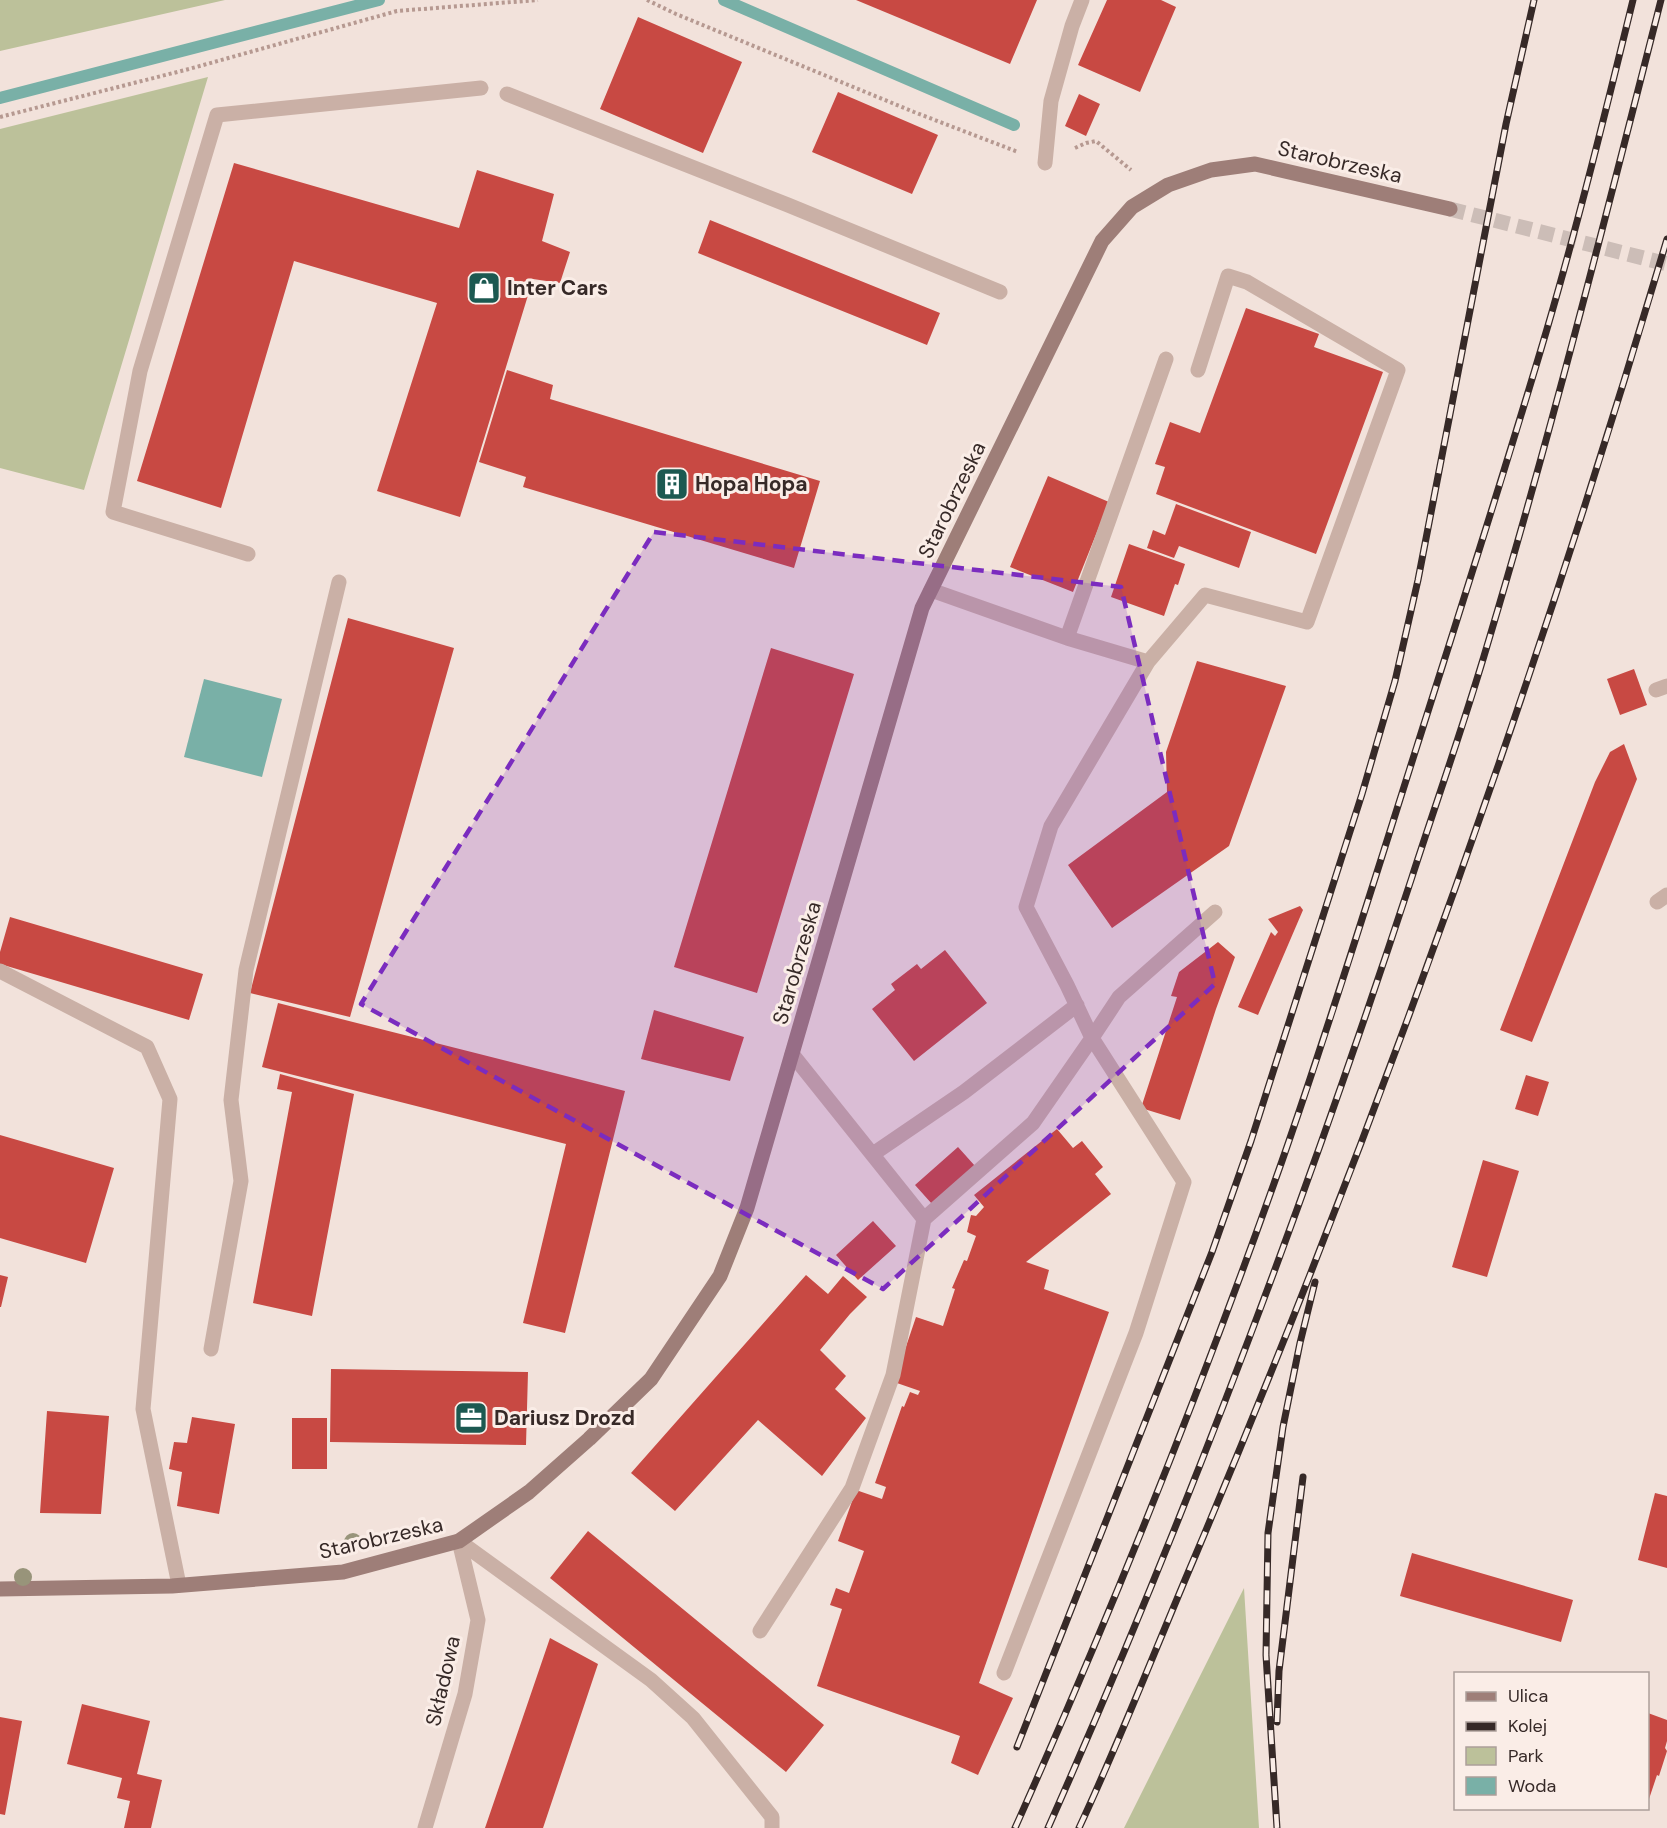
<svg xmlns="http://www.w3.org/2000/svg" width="1667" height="1828" viewBox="0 0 1667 1828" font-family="'DM Sans',sans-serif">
	<rect width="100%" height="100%" fill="#f2e2db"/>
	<path fill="#bcc19a" d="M0,0H225L0,51Z
		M208,77L84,490L0,468V129Z
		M1244,1588L1259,1828H1124Z"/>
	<path fill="#79b0a7" d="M204,679L282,699L262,777L184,757Z"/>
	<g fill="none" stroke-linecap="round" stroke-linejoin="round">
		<path stroke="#79b0a7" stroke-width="12" d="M724,0L1014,125
			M0,98L379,0"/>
	</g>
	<path fill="#c84943" d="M856,0H1037L1010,64Z
		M1107,0H1161L1176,7L1140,92L1078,65Z
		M638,17L742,62L703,153L600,109Z
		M838,92L938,135L912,194L812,152Z
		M1079,94L1100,104L1086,136L1065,126Z
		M234,163L459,228L477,170L554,194L542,241L570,252L560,283L533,279L460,517L377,491L437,303L294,261L221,508L137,481Z
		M710,220L940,313L927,345L698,253Z
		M1246,308L1319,334L1314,347L1383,372L1316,554L1156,494L1165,467L1155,464L1170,422L1200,433Z
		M507,370L553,385L550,399L820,481L794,568L523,487L526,477L479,462Z
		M1048,476L1109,502L1073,592L1010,567Z
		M1176,504L1251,532L1239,568L1179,546L1174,558L1147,548L1153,530L1165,535Z
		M1129,544L1185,564L1178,585L1175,584L1164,616L1111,597Z
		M348,618L454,648L350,1017L250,993Z
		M771,648L854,674L757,993L674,967Z
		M1197,661L1286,686L1229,846L1112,928L1068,865L1167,792L1166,752Z
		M1634,669L1647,705L1620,715L1607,679Z
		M1624,744L1637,779L1532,1042L1500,1030L1595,782L1610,752Z
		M1300,906L1303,910L1258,1015L1238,1007L1271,932L1275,936L1278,932L1268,919Z
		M10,917L203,974L189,1020L0,964V952Z
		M1218,942L1235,957L1216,1009L1180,1120L1141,1108L1177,997L1171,996L1179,972Z
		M945,950L987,1003L914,1061L872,1009L895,990L891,984L917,964L921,969Z
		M278,1003L625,1091L565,1333L523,1323L566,1144L262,1067Z
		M654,1010L744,1037L730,1081L641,1059Z
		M280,1074L354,1094L312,1316L253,1303L292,1092L277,1089Z
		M1526,1075L1549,1082L1538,1116L1515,1109Z
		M1057,1129L1073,1148L1082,1141L1103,1167L1095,1174L1111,1194L1026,1262L1049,1270L1044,1289L1109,1312L979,1683L1013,1698L978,1775L951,1763L960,1736L817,1686L842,1609L830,1605L836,1588L849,1593L864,1551L838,1541L856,1490L882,1499L886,1487L875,1483L902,1406L904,1407L910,1392L918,1395L920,1391L894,1382L916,1317L943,1326L955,1289L952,1288L964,1260L967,1261L976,1236L967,1232L971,1215L976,1216L984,1207L974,1195Z
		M0,1135L114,1168L86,1263L0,1238Z
		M958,1147L975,1166L932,1204L915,1185Z
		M1483,1160L1519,1171L1487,1277L1452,1267Z
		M873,1221L896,1246L858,1280L836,1255Z
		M0,1275L8,1277L1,1307H0Z
		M806,1275L828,1294L843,1276L867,1297L850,1314L820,1350L846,1376L835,1389L866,1418L822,1476L758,1420L675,1511L631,1473Z
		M331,1369L528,1372L526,1445L330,1442Z
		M47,1411L109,1416L101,1514L40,1513Z
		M192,1417L235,1424L219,1514L177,1506L182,1472L169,1469L174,1442L187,1443Z
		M292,1418H327V1469H292Z
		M1655,1493L1667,1496V1568L1638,1560Z
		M588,1531L824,1725L786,1772L550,1578Z
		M1412,1553L1573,1600L1561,1642L1400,1596Z
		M550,1638L598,1664L543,1828H485Z
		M82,1704L150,1721L137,1774L162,1780L151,1828H124L130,1801L117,1798L122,1778L67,1764Z
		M1648,1713L1667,1720V1741L1665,1748L1667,1751L1659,1776L1657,1775L1648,1802Z
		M0,1717L22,1721L5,1815L0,1814Z"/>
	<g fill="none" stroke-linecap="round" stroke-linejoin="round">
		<path stroke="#ccbdb7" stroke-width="15" stroke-dasharray="15 8" stroke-linecap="butt" d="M1450,209L1667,264"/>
		<path stroke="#b69991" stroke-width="4" stroke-dasharray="3 3" stroke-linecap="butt" d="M647,0L676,14L914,112L1018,152
			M0,117L189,69L397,11L538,0
			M1075,148L1086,143L1096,141L1131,170"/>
		<path stroke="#cab0a6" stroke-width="15" d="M507,94L788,205L1000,292
			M1045,163L1051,101L1072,26L1082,0
			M1198,370L1228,276L1247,282L1398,370L1307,622L1205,595L1148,662L1051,826L1026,907L1067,985L1092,1038L1119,997L1215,912
			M248,554L113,512L140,371L217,115L481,88
			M931,590L1067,638L1148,662
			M1067,638L1166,359
			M1656,690L1667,686
			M1657,902L1667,895
			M0,971L147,1047L170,1099L143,1409L179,1585
			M792,1054L924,1219L1033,1123L1092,1038L1184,1182L1136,1333L1004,1673
			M873,1154L964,1092L1077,1005
			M211,1349L241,1181L231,1100L246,970L339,582
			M459,1541L651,1680L693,1718L772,1817V1828
			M760,1631L852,1488L893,1375L924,1219"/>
		<path stroke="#cab0a6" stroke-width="15" d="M425,1828L465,1694L478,1620L459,1541"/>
		<path stroke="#9e7e78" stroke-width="15" d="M0,1589L172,1586L343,1572L459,1541L529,1492L589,1439L651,1379L720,1276L747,1208L922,608L1102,241L1132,207L1168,185L1211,170L1255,164L1450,209"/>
		<g stroke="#362927" stroke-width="7">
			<path id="rail" d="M1277,1722L1279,1671L1303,1477
				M1017,1747L1212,1252L1251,1141L1362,794L1395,681L1418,580L1506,124L1534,0
				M1015,1828C1113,1609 1202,1387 1282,1161C1330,1024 1373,884 1417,746C1461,607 1506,468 1547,329C1579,220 1606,110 1633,0
				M1048,1828C1186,1517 1306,1200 1412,877C1437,800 1464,724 1487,646C1551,433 1606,216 1661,0
				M1079,1828C1121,1738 1157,1645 1196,1554C1377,1125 1535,685 1667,239
				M1277,1828L1266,1655L1268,1533L1283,1427L1300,1343L1315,1282"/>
		</g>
		<use href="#rail" stroke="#faede7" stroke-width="4.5" stroke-dasharray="14" stroke-linecap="butt"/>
	</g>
	<g fill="#98947a">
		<circle cx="353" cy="1542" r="9"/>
		<circle cx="23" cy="1577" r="9"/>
	</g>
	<path fill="#7b2cbf" fill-opacity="0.2" stroke="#7b2cbf" stroke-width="4.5" stroke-dasharray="12 8" stroke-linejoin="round" d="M654,532L1121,587L1215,984L883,1289L361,1004Z"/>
	<defs>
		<g id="shop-square" transform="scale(1.725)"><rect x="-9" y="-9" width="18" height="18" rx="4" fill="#1c5951" stroke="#faede7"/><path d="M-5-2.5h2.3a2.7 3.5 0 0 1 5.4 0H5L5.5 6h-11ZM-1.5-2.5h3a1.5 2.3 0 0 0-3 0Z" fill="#fff"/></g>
		<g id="building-square" transform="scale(1.725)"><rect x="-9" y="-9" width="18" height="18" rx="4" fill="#1c5951" stroke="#faede7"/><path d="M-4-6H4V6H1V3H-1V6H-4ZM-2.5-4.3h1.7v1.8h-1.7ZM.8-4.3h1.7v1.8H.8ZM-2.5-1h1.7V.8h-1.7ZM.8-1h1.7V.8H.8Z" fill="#fff"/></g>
		<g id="office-square" transform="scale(1.725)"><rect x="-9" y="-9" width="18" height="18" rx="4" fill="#1c5951" stroke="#faede7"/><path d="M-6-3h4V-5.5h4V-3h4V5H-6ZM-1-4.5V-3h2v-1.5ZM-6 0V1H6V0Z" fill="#fff"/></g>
	</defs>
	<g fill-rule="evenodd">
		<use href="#shop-square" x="484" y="288"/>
		<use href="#building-square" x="672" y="484"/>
		<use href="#office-square" x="471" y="1418"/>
	</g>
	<g text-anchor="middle" stroke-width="6" stroke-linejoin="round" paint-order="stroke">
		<g font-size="21" fill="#362927" stroke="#faede7">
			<text transform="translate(1340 162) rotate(13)" y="7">Starobrzeska</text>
			<text transform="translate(952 500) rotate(-64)" y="7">Starobrzeska</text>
			<text transform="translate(797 963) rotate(-74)" y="7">Starobrzeska</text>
			<text transform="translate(381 1538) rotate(-13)" y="7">Starobrzeska</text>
			<text transform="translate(443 1681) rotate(-77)" y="7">Składowa</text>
		</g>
		<g font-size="21" font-weight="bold" fill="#362927" stroke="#faede7" text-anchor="start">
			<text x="507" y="295">Inter Cars</text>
			<text x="695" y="491">Hopa Hopa</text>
			<text x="494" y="1425">Dariusz Drozd</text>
		</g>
	</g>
	<rect x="1454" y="1672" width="195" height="138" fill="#faede7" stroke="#ac9f9a" stroke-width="1.5"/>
	<rect x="1466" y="1692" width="30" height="9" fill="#9e7e78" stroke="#ac9f9a" stroke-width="1.5"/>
	<text x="1508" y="1702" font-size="18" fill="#362927">Ulica</text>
	<rect x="1466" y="1722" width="30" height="9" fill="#362927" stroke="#ac9f9a" stroke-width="1.5"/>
	<text x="1508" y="1732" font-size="18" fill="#362927">Kolej</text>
	<rect x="1466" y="1747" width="30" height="18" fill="#bcc19a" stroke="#ac9f9a" stroke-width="1.5"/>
	<text x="1508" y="1762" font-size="18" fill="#362927">Park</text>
	<rect x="1466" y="1777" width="30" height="18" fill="#79b0a7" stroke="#ac9f9a" stroke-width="1.5"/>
	<text x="1508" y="1792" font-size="18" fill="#362927">Woda</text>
</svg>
